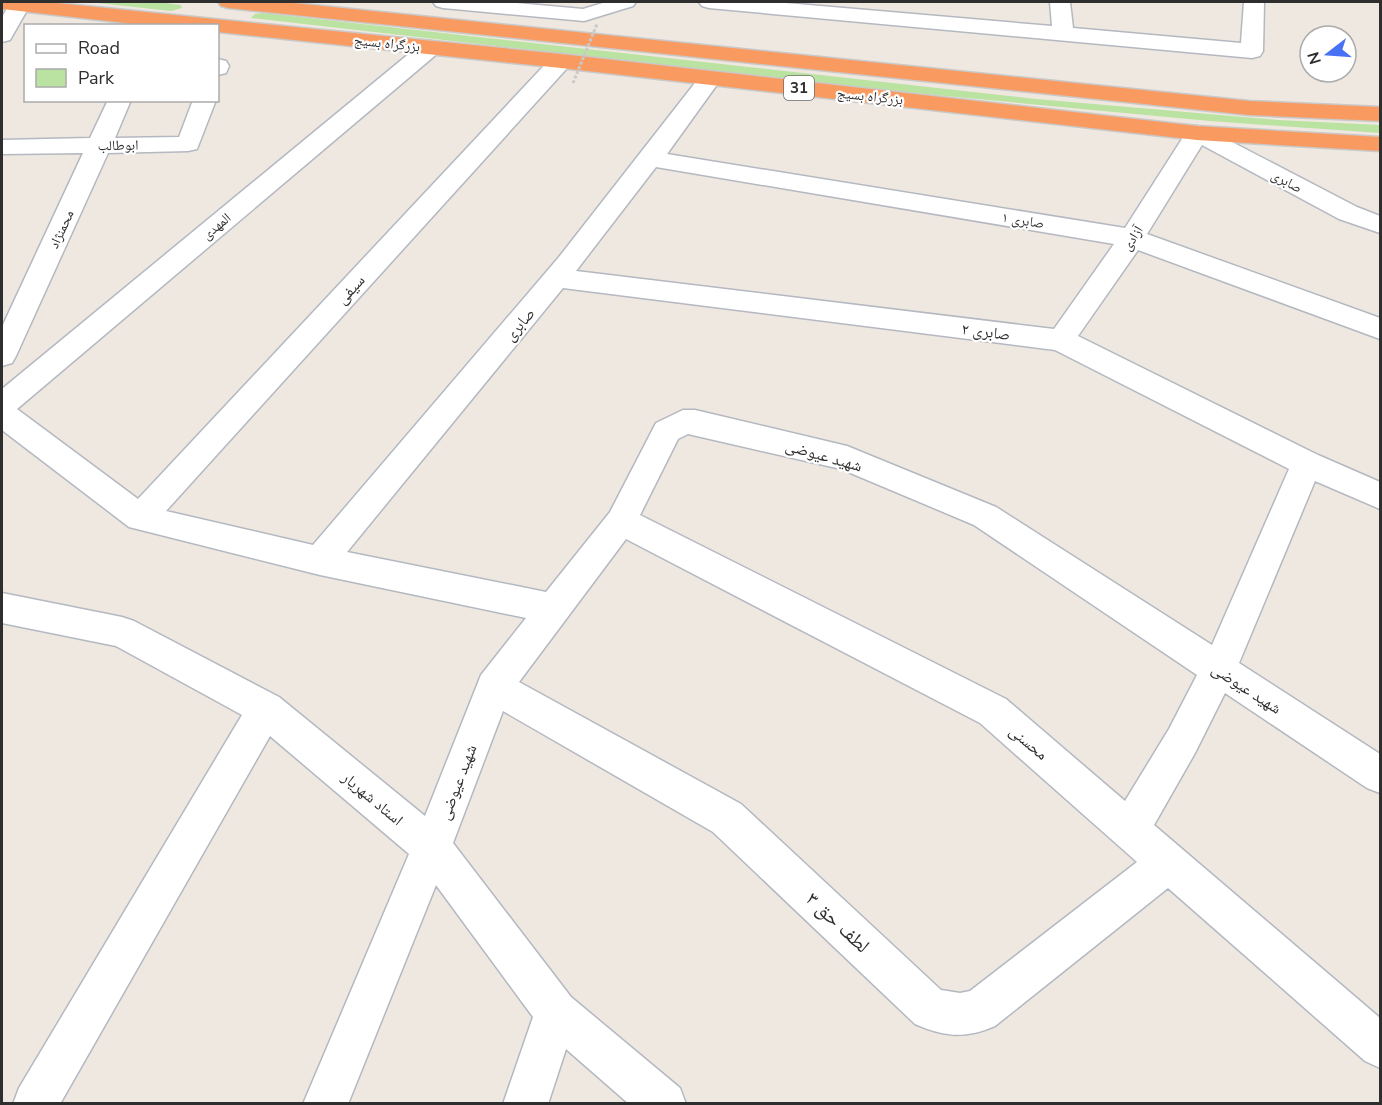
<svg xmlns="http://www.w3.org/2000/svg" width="1382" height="1105" viewBox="0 0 1382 1105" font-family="'Nunito Sans','Noto Naskh Arabic',sans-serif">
	<rect width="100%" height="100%" fill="#eee8e1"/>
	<path fill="#bae2a0" d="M89,2C119,1 151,0 181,5L182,8L171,11Z
		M263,13L1036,99L1278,120L1380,125V133L1210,121L893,91L251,18L255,14Z"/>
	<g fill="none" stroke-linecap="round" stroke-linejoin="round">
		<g stroke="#b4b8c0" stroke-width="3">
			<path id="minor" d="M11,2H27L30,5L10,40L2,42V17Z
				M433,2H506L583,9L606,2H636L633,6L584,21L443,8L436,6Z
				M699,2H774L1052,26L1050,2H1070L1073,28L1241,43L1244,2H1264L1263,51L1260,56L1252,58L709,8L702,6Z
				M430,41L438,43L441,48L438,53L17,409L138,499L553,56L561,54L569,56L572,61L569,66L166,511L313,545L559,257L702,74L710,72L718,74L721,79L667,154L1125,228L1189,128L1197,126L1205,128L1357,207L1380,216V233L1339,219L1202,145L1147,234L1380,318V339L1138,250L1078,336L1318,455L1380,482V509L1315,481L1239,663L1380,754V793L1367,788L1225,693L1195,753L1154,825L1380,1018V1068L1365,1061L1168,888L995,1026C965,1039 945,1037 915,1024L713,832L503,711L453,843L571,997L680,1088L686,1104H629L566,1049L548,1104H503L533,1017L436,885L348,1104H303L409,854L270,736L60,1104H13L19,1088L242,715L116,646L2,623V593L122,617L134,621L279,697L425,816L481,675L526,618L320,575L129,527L2,430V389L422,43ZM656,167L1114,244L1054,329L576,271ZM563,288L1055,350L1289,469L1212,645L996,507L847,446L695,410H683L656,423L610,512L546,592L347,552ZM688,434L841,469L974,525L1197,675L1169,729L1125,801L1006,699L640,515L678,439ZM626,539L980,723L1137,862L970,991L960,993L941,990L741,804L519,682Z
				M218,59L226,61L229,66L226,73L218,75Z
				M108,100H131L115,138L179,137L193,100H216L197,149L188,151L108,153L16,356L12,363L2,366V327L83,153L2,154V140L90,138Z"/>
		</g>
		<g stroke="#c9c9c9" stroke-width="3">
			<path id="highway" d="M2,2H47L561,54L1197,126L1380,137V151L1197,140L561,68L218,32V26H152L2,9Z
				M218,2H284L1249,101L1380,107V121L1249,115L228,8L221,6Z"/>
		</g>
		<use href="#minor" fill="#fff" fill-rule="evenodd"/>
		<use href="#highway" fill="#f99b61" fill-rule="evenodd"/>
		<path stroke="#c9c9c9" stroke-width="3" stroke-dasharray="3 2" stroke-linecap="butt" d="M573,83L597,24"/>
	</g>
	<g text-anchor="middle" stroke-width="4.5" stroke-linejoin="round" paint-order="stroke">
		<g font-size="14" fill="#2e2e2e" stroke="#fff">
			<text transform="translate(387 43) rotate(6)" y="5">بزرگراه بسیج</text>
			<text transform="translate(870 96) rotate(6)" y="5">بزرگراه بسیج</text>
			<text transform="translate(118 145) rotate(-1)" y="5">ابوطالب</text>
			<text transform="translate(1287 181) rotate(28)" y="5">صابری</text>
			<text transform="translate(1023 220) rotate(9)" y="5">صابری ۱</text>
			<text transform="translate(216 226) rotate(-40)" y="5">المهدی</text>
			<text transform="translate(61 229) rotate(-65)" y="5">محمنژاد</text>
			<text transform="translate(1132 238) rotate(-57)" y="5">آزادی</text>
		</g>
		<rect fill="#fff" stroke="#6d6d6d" stroke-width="1.5" x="784" y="76" width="30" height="24" rx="4.5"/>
		<g font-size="15" font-weight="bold" fill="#2e2e2e">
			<text x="799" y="93">31</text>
		</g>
		<g font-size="16" fill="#2e2e2e" stroke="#fff">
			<text transform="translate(350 289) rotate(-47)" y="6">سیفی</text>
			<text transform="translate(519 324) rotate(-50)" y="6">صابری</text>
			<text transform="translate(986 331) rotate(7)" y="6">صابری ۲</text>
			<text transform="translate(824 455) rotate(16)" y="6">شهید عیوضی</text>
			<text transform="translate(1247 688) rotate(33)" y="6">شهید عیوضی</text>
			<text transform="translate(1029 742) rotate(40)" y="6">محسنی</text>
			<text transform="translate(457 782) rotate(-69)" y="6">شهید عیوضی</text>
			<text transform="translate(373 798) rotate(40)" y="6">استاد شهریار</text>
		</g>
		<g font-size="20" fill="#2e2e2e" stroke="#fff">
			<text transform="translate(838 922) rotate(43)" y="7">لطف حق ۳</text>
		</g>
	</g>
	<rect width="1382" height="1105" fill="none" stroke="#2e2e2e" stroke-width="6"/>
	<rect x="24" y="24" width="195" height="78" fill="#ffffff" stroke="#ababab" stroke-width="1.5"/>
	<rect x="36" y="44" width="30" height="9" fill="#ffffff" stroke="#ababab" stroke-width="1.5"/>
	<text x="78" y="54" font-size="18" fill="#2e2e2e">Road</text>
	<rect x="36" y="69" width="30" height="18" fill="#bae2a0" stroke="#ababab" stroke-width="1.5"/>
	<text x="78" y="84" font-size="18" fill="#2e2e2e">Park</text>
	<g transform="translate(1328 54) rotate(253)"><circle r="28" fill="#ffffff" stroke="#ababab" stroke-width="1.5"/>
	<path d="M0-4.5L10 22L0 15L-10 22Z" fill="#4872f4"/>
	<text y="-9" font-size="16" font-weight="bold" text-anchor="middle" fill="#2e2e2e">N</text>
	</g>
</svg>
